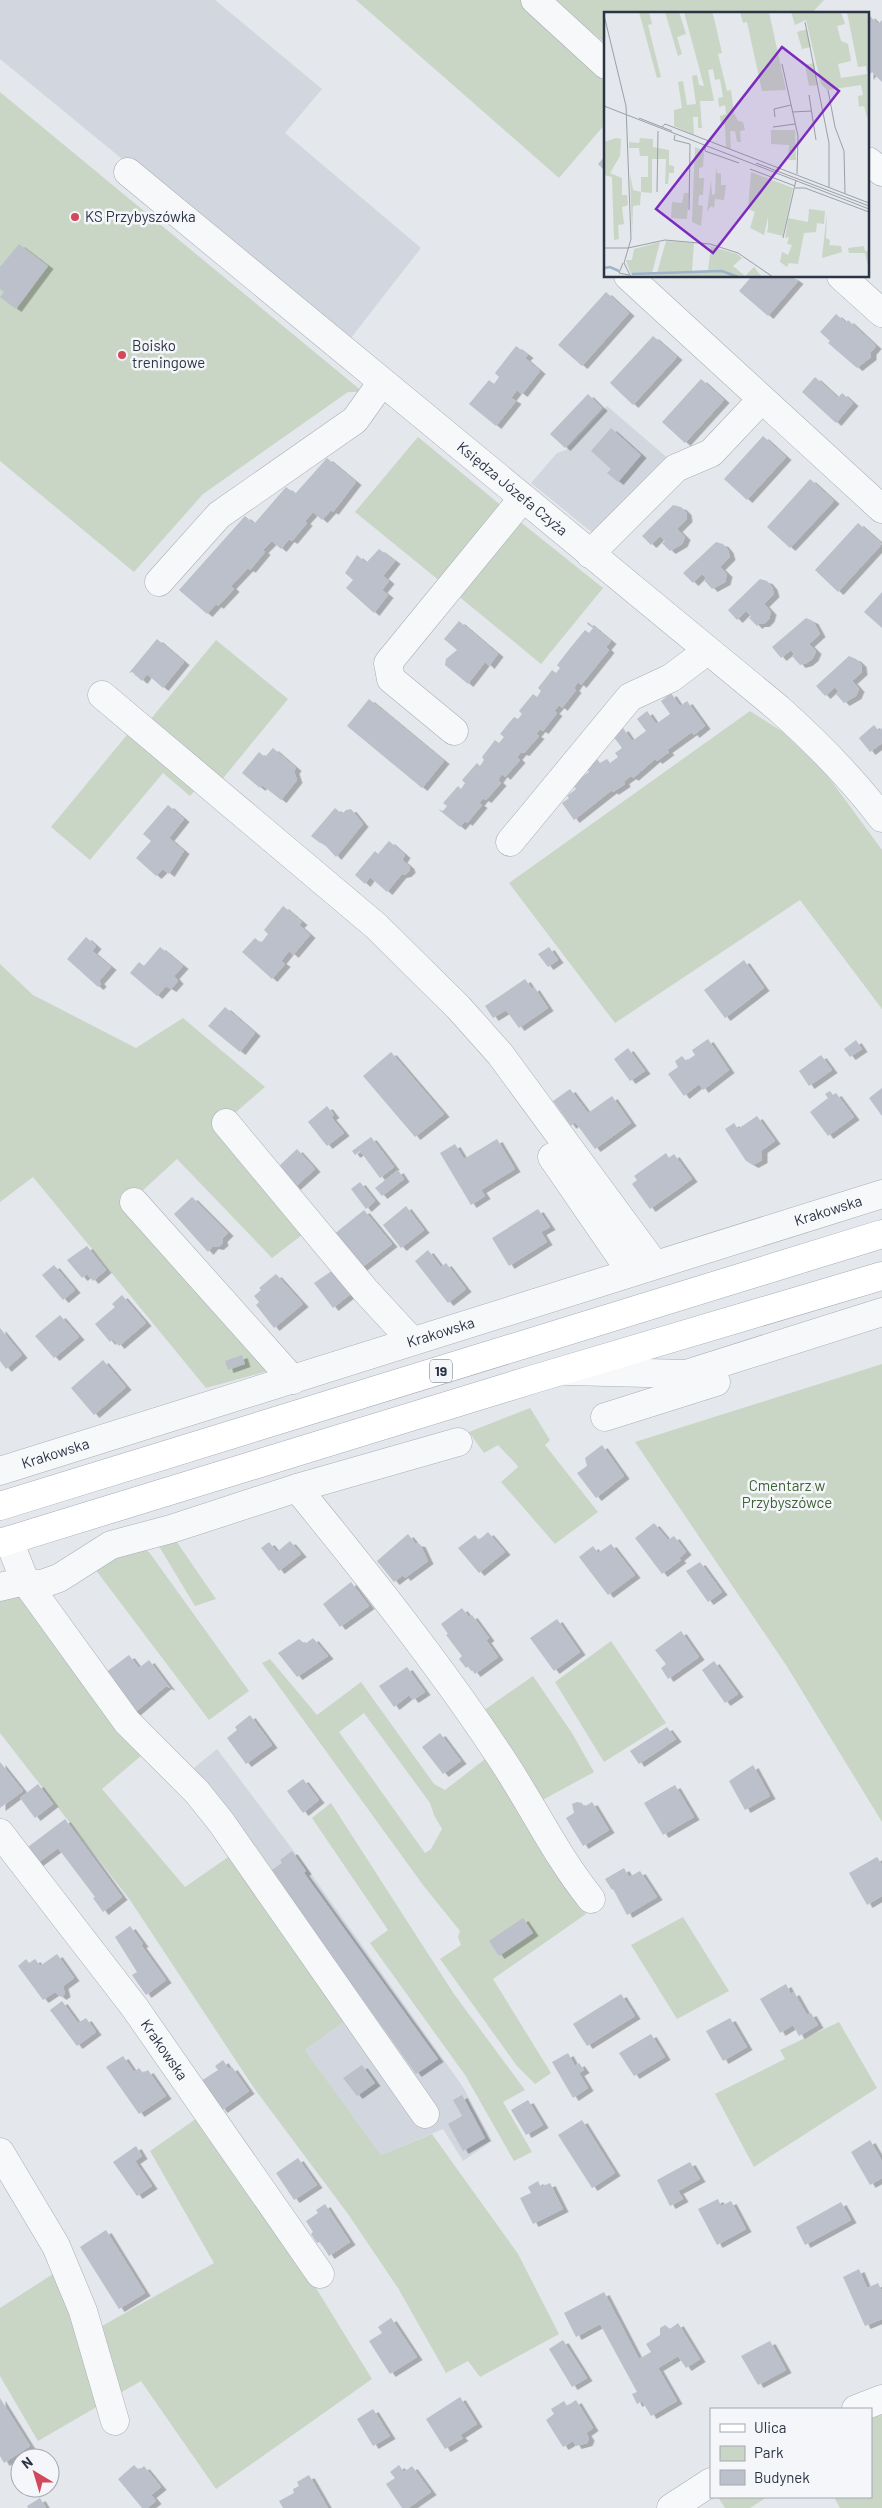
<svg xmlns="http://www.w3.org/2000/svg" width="882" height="2508" viewBox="0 0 882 2508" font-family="Barlow,sans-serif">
	<defs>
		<filter id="shadow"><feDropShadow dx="5.5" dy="3" stdDeviation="0" flood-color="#0004"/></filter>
	</defs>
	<rect width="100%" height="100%" fill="#e4e7ec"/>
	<path fill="#d2d6de" d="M0,0H215L322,89L285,133L421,248L347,343L0,59Z
		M607,406L670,460L594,534L531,483L557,453L566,450Z
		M217,1749L314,1878L463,2087L492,2141L463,2161L443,2129L381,2155L305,2050L349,2018L189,1772Z"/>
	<path fill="#c9d6c5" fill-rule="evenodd" d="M356,0H524L606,77V123L559,178Z
		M552,0H824L811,14H606V44Z
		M0,92L363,392H348L203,494L134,572L0,461Z
		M418,437L503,507L441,582L355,512Z
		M518,520L603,588L541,664L456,594Z
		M216,640L288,699L220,782L145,726Z
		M750,711L783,732L827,775L882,850V1009L800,900L615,1023L509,883Z
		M131,730L198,787L190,796L163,773L90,860L51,827Z
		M0,964L33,995L136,1048L183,1018L265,1087L221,1125L311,1228L272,1258L177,1159L129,1203L275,1369L206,1388L33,1177L0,1202Z
		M882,1364V1822L786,1665L635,1442Z
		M530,1408L550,1440L545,1445L598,1512L555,1544L501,1482L518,1467L516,1464L498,1445L484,1453L469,1432Z
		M172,1535L216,1599L195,1606L160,1548L153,1542Z
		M137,1546L149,1552L249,1691L209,1720L92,1565Z
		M24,1595L142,1755L102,1789L185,1887L234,1853L349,2018L305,2050L381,2155L432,2134L518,2254L559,2334L480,2377L468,2361L446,2373L398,2288L348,2214L254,2088L130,1900L0,1733V1598Z
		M611,1641L666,1723L604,1762L555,1682Z
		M270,1659L317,1715L361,1682L434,1784L445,1790L489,1756L537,1830L586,1914L493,1979L551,2073L535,2084L517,2066L440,1959L461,1945L458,1937L460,1931L423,1885L262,1663ZM364,1713L430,1803L434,1815L442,1829L431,1849L425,1853L339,1732Z
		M533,1676L572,1733L594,1772L537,1803L480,1713Z
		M331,1803L454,1994L525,2090L503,2102L532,2152L514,2161L465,2075L370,1943L388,1930L312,1818Z
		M683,1917L729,1991L677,2019L631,1945Z
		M839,2022L877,2088L754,2167L715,2094L785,2059L780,2050Z
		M200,2116L260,2197L372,2379L216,2489L141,2381L118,2394L102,2326L214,2263L150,2151Z
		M53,2274L79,2319L100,2405L38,2441L0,2376V2308Z
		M882,2414V2508H840L834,2497H871V2418Z
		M718,2497H767L750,2508H725Z"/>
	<path fill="#bbc0ca" filter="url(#shadow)" d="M869,15L878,24L882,20V82L872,72L868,77Z
		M606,155V172L598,164Z
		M19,244L48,266L16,309L0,297L4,292L0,289V267Z
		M752,276H791L798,281L768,316L739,291Z
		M606,292L629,313L582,366L558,345Z
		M836,314L846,323L848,320L876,346L871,352V357L857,368L828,343L830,341L820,332Z
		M653,336L677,357L633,405L610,383Z
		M516,346L528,355L525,358L540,371L522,394L517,390L511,398L516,401L496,426L469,404L489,380L494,384L499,377L495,373Z
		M815,377L838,398L842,393L853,403L836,423L802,392Z
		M701,379L724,400L685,443L662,422Z
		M588,394L602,408L565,448L550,434Z
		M611,428L641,455L618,482L607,473L611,469L591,451Z
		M763,436L786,457L747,500L724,479Z
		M327,458L356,482L333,512L331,510L322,520L313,512L305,521L307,523L292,541L289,539L281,549L272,541L263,550L265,552L250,570L248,568L231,586L234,589L218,606L216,604L207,614L179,590L245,516L254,524L286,487L295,494Z
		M810,479L834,501L790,548L767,527Z
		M673,505L681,507L686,512L687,519L677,529L685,537L682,544L670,551L662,543L665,541L660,536L651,545L642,536Z
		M858,523L882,544L838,592L815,570Z
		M716,542L723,544L728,550L730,557L720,567L727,574L725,582L712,589L704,580L706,578L702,574L693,583L683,573Z
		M379,549L395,561L383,576L389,581L382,590L388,595L374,613L346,588L353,580L345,573L357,555L366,563Z
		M760,579L767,581L772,587L774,594L764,604L771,612L769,619L764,624H759L757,626L749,618L751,616L746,611L737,620L728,610Z
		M882,592V628L864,612Z
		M806,618L813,621L820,634L809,644L816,651L813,658L807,663L800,665L792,656L794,654L791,650L781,658L772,647Z
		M459,621L498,654L489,666L485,662L468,684L445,665L446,659L457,650L444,639Z
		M588,622L611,641L606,647L609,650L581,685L578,682L574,688L576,690L562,708L559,705L554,711L557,713L543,731L540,729L536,734L539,736L524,753L521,752L517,757L520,760L505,777L502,774L498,780L501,783L486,800L483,798L479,803L482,805L467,823L465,821L460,827L438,809L443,811L447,806L443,803L458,786L461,789L465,783L462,780L477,763L480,766L484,760L482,757L495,740L499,743L504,737L500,734L514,717L518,719L522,714L519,711L533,694L537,697L541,691L538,688L552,670L556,673L560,668L557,665L571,647L585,630L589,633L593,628L587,624Z
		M157,639L184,662L163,688L147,674L142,681L132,672L129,673Z
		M849,656L856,659L861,664L862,672L852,681L859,689L856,696L844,703L836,694L839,692L835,687L825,696L816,686Z
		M671,693L680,706L687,701L705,726L694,735L692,732L667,750L669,752L657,761L655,759L633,778L631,776L624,781L625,784L613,792L612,790L574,820L562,803L569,798L567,796L576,789L572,784L589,772L586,767L597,759L600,763L607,759L610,763L618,757L615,753L622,748L613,736L623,728L632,741L646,731L637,719L647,711L656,724L670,714L661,701Z
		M369,699L444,761L422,788L347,726Z
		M874,725L879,731L882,728V743L870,752L859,738Z
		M273,748L296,768L294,771L297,780L281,800L262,785L260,788L242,773L259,752L265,757Z
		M168,805L184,819L169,838L184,851L169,874L163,869L156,876L136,858L151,841L143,834Z
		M335,808L342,814L346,810L351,809L363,824L336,857L323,843H320L311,836Z
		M389,841L405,855L402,860L409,866L410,870L406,874L401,875L387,892L370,877L365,884L355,875L375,851L378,854Z
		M283,906L302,922L299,925L310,935L293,955L289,951L281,961L285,964L272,979L242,952L255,938L261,943L268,934L264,930Z
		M86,937L96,946L92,951L111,967L99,981L101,984L98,987L67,959Z
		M160,947L183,966L174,976L178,981L171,989L166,986L157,996L130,973L139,962L144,966Z
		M549,947L558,960L548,967L538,954Z
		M744,960L764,988L725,1018L704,990Z
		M525,979L532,989L534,987L548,1008L519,1028L506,1010L493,1018L485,1006Z
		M225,1007L255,1033L240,1052L208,1026Z
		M708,1039L729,1070L703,1090L699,1084L684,1096L668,1074L678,1067L675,1061L682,1056L686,1061L695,1055L692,1050Z
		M856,1040L862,1049L850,1057L844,1049Z
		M628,1048L645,1071L630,1081L614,1059Z
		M391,1052L444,1114L415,1137L363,1076Z
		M821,1055L832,1070L809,1086L799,1071Z
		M882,1088V1116L869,1098Z
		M570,1089L588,1113L612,1096L631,1123L595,1149L575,1122L571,1126L553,1101Z
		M830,1091L833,1095L836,1093L854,1117L828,1136L810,1112L828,1098L825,1094Z
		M327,1106L334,1115L331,1117L344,1133L327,1146L308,1122Z
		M757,1116L775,1141L762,1150V1160L753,1165L746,1161L725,1129L734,1123L738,1129Z
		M371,1137L394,1167L380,1178L360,1151L355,1155L352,1151Z
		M497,1139L515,1169L481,1190L485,1196L471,1205L440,1153L455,1144L464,1159Z
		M297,1149L315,1169L295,1187L278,1167Z
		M666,1153L669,1158L674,1154L692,1179L650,1209L632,1184L637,1180L634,1176Z
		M398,1170L404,1179L382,1196L375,1188Z
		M360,1182L375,1201L366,1209L351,1189Z
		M192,1197L228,1233L222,1239L223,1243L218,1247L213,1246L208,1252L174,1214Z
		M406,1206L424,1230L401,1248L383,1225Z
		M538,1209L550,1227L541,1232L547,1242L509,1266L492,1238Z
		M364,1210L392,1244L360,1269L333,1235Z
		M87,1246L106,1270L93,1281L87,1274L82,1278L67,1260Z
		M428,1250L441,1267L446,1263L466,1289L448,1303L415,1261Z
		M54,1265L75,1290L63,1300L42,1275Z
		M339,1266L357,1289L333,1308L314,1283Z
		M276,1274L303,1304L274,1328L256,1305L259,1302L254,1296L261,1290L259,1288Z
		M122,1295L146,1323L119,1346L113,1339L110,1342L95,1324L115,1307L112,1304Z
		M60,1315L79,1337L54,1358L35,1336Z
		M0,1328L22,1355L6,1369L0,1361Z
		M242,1355L245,1364L228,1370L225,1361Z
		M103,1360L126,1387L94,1415L71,1388Z
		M602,1445L624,1476L596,1498L577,1473L587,1466L585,1458Z
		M654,1523L668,1540L674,1536L686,1552L679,1558L681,1560L662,1574L635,1538Z
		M488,1532L505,1552L479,1573L458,1548L475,1535L479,1540Z
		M408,1534L415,1543L420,1544L428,1561L405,1578L403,1575L394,1582L377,1561Z
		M290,1541L301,1554L279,1571L261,1548L269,1542L277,1552Z
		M611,1544L635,1575L608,1595L579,1557L593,1546L598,1553Z
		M700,1562L722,1592L708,1602L686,1571Z
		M351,1582L369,1606L340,1627L323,1604Z
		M462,1608L469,1617L472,1615L489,1638L486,1640L498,1657L475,1674L469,1666L466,1668L459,1659L462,1656L446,1635L448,1634L441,1624Z
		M557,1619L580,1652L554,1671L530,1638Z
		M681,1631L699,1657L668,1679L661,1668L666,1664L655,1650Z
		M313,1638L328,1656L297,1677L278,1653L299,1639L305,1644Z
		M129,1655L139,1668L149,1660L170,1688L166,1686L131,1716L105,1673Z
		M714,1661L738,1694L725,1703L702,1670Z
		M407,1667L425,1692L413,1700L409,1695L394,1707L379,1686Z
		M250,1715L272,1745L246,1764L227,1738L237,1730L235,1727Z
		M667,1727L676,1739L639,1764L630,1751Z
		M440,1733L461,1761L443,1774L422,1747Z
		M0,1762L23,1791L0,1808Z
		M753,1765L770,1796L745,1810L729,1781Z
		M303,1779L319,1800L303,1813L287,1791Z
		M38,1784L53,1804L35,1818L20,1798Z
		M675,1785L694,1817L663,1835L644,1803Z
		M577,1802L582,1803L584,1807L592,1802L609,1830L583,1846L566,1818L574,1813L572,1804Z
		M65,1819L122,1897L103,1912L93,1898L95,1897L58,1848L31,1868L20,1853Z
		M292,1851L306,1871L304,1873L438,2059L416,2074L351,1983L347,1986L269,1872L282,1863L280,1860Z
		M877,1857L882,1865V1896L867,1905L849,1873Z
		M624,1868L629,1877L640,1871L657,1897L627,1915L613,1889L612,1890L605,1879Z
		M523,1918L533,1933L499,1956L489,1941Z
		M130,1926L143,1944L141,1945L166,1980L146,1995L132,1975L137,1972L115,1937Z
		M57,1954L74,1978L63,1986L65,1994L61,1997L55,1992L43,2000L18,1966L26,1959L29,1963L35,1959L40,1966Z
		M786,1984L791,1994L794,1992L807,2015L811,2013L818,2025L799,2036L793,2025L780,2033L760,1999Z
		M621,1994L635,2016L587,2046L573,2024Z
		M62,2001L78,2023L86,2018L96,2032L77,2046L50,2010Z
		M730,2018L747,2047L723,2061L706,2031Z
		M651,2034L665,2057L634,2076L619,2053Z
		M568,2053L575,2066L579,2063L584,2070L579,2073L588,2088L573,2098L552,2062Z
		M123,2056L134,2072L139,2068L143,2073L148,2070L166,2096L139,2114L106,2067Z
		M223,2060L229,2069L232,2067L249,2091L222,2110L201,2081L218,2070L215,2066Z
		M362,2065L375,2083L357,2096L343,2078Z
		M462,2095L485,2138L463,2151L448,2124L462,2116L453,2100Z
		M528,2100L543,2125L526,2135L511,2110Z
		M582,2120L615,2173L592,2188L558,2135Z
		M870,2140L882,2161V2178L870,2185L851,2152Z
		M136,2146L142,2156L135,2161L152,2186L137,2196L113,2162Z
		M298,2158L317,2185L294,2200L276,2173Z
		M690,2162L700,2179L678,2191L683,2199L670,2206L657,2180Z
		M538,2181L541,2187L550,2183L563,2209L533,2224L520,2198L531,2193L528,2187Z
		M718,2199L721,2206L731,2201L746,2229L717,2245L698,2209Z
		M841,2202L851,2220L805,2245L796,2227Z
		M325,2204L350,2242L329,2256L320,2242L317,2243L311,2234L313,2232L306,2221L318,2213L316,2210Z
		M106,2230L145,2293L119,2309L80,2247Z
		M859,2269L867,2288L878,2283L882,2291V2319L865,2326L843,2277Z
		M604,2292L639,2359L651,2352L646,2344L660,2335V2328L665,2325L670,2329L678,2323L700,2359L686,2368L678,2356L658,2368L677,2401L651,2416L642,2401L637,2404L632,2394L637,2392L600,2324L576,2337L564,2313Z
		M391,2318L417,2357L390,2374L369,2341L382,2333L378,2327Z
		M563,2340L587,2378L572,2387L549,2349Z
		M770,2341L786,2370L758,2385L741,2356Z
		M460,2397L477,2424L460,2435L463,2438L445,2449L426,2419Z
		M0,2398L30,2446L4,2463L0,2456Z
		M576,2400L593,2428L586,2433L589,2438L587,2443L576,2446L573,2441L563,2447L546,2420L554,2414L551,2409L564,2401L567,2406Z
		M373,2409L390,2436L373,2446L357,2419Z
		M134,2465L139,2470L144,2466L161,2487L151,2495L156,2501L147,2508H142L118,2479Z
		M399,2465L404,2472L412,2466L431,2492L408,2508H402L386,2484L395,2478L390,2472Z
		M309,2475L328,2508H283L279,2501L294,2493L293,2489L299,2486L297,2482Z
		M40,2498L46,2508H28L27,2506Z"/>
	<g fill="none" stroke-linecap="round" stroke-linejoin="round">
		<g stroke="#a9aeb7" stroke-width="29">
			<g id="minor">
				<path d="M535,0L606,65"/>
				<path d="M868,161L882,172"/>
				<path id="s1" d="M128,172L778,708C816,742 851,777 882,818"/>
				<path d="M628,276L882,509"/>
				<path d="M841,276L882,313"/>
				<path d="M590,554L676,468L711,453L761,400"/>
				<path d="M159,582L219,515L355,420L382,382"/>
				<path d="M102,695L376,926L458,1007L500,1054L655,1265"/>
				<path d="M454,731L391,679L388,663L523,498"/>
				<path d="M510,842L630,697L671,678L707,651"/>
				<path d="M226,1123L365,1290L412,1341"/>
				<path d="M552,1157L631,1272"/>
				<path d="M134,1202L293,1380"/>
				<path d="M568,1371L686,1374L882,1312"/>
				<path d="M605,1417L716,1382"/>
				<path id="s2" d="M0,1471L882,1194"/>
				<path d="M297,1488C367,1574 436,1660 497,1752C530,1800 554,1853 591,1899"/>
				<path d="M9,1541L25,1581L39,1585L59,1578L111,1545L171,1529L297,1488L458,1442"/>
				<path d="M0,1587L25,1581L127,1722L197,1792L221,1822L425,2114"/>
				<path id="s3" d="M0,1833L135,2008L320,2274"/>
				<path d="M0,2152L56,2246L83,2311L115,2421"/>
				<path d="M856,2409L882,2399"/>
				<path d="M671,2508L711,2482"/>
			</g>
		</g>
		<g stroke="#a3abb8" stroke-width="29">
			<path id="major" d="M0,1506L882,1234
				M0,1543L534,1379L882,1276"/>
		</g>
		<use href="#minor" stroke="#f7f8fa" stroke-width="28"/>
		<use href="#major" stroke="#fff" stroke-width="28"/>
	</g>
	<g fill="#d1495b" stroke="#f4f6f9" stroke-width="2">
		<circle cx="75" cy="217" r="5"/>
		<circle cx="122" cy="355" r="5"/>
	</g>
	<g text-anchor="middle" stroke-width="5" stroke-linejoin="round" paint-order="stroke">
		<rect fill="#f4f6f9" stroke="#676e7b" stroke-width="1" x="430" y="1359.5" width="22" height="23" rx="4"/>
		<g font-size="14" font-weight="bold" fill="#2b3445">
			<text x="441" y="1376">19</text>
		</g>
		<g font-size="15" fill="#2b3445" stroke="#f4f6f9" text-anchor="start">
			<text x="85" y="222">KS Przybyszówka</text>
			<text x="132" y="351">Boisko<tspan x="132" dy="17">treningowe</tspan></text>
		</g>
		<g font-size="15" fill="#2b3445" stroke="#f4f6f9">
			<text dy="5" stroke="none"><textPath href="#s1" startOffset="498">Księdza Józefa Czyża</textPath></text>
			<text dy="5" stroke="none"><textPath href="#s2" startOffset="868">Krakowska</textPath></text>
			<text dy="5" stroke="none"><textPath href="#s2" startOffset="462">Krakowska</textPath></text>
			<text dy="5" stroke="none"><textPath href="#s2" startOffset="58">Krakowska</textPath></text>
			<text dy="5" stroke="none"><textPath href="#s3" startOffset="272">Krakowska</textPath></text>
		</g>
		<g font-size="15" fill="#3f6138" stroke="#f4f6f9">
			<text x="787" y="1491">Cmentarz w<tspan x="787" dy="17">Przybyszówce</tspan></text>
		</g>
	</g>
	<g transform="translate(604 12)">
		<rect width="265" height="265" fill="#e4e7ec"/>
		<path d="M35,0H45L48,12L44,13L57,65L53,66ZM61,0H75L82,22L73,25L78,42L74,44ZM80,0H108L110,6L118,41L114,42L123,79L127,78L130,101L134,109L139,110L141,118L136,119L137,130H133L131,119H126L127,137L122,135L121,113L117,112L116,104L122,102L121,93L115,95L114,86L119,85L116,67L111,68L109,57L104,58L110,89H96L98,116H94V105H89L90,123L70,114V98L78,96L74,70L79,69L83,93L92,92L88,64L93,63L95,73L100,74ZM136,0H165L182,78L158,79L143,10L139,11ZM187,0H237L241,12L233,14L237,29L244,32L247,49L234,52L237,66L263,62L262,54L254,55L243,0H265V112L260,94L255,95L254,84L259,83L257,73L223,78L217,72L202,8L191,13ZM203,17L207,35L198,37L193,20ZM210,51L214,73L205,74L201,53ZM167,118H191L192,148H184L185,133L167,132ZM12,126L17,127L16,144L6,161L18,166V183H23L24,193L18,195L20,212L14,213L15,227L10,228L8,165L0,163V130ZM36,126L49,127V135L65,138V153L70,154V161H65L64,172H61L62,147H48V181L37,180L36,193L29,194L28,225L26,161L29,178L37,180V165H44V144H36L35,136H25V130L35,131ZM91,135L100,139L99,155L95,156V166H100L99,183H95L94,193L99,194L97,214L88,210ZM112,155L113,161L117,162V173H122L120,188L111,187L110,196L107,194L103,200L107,168L108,183L111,182ZM147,160L189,176L179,224L163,220L164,216V205L160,223L146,216L151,200L144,197ZM80,181H85L83,207L67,206L68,190L78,191ZM205,197L221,199L220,212L213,211L212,220L200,221L194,252L185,251L183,255L176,250L178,240L184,243L188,233L183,232L185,225L181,226L184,206L204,210ZM223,200L222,226L226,228L225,233L237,234L238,240L218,246ZM62,229L90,231L88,259L104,258L107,235L99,232L133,242L138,246L129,254L141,264L150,255L158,265L27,263L22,248H28L30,237L56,230L48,261H53ZM260,234L261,239H265V258L261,241H245L244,236Z" fill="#c9d6c5"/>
		<path fill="none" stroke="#9fb4cc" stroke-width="2.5" d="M0,256L6,255L15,259M28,262L118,259L134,265"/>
		<path fill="none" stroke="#9a9fa9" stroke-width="1" d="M0,3L22,94L27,227L20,251L27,265M201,10L225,131V175M178,52L194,124L193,162M224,78L231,115L240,139L241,181M205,83L212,128M0,94L265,197M189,100L207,99M171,105L170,97L187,93M35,106L68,119M58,115L61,112L265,191M169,115L191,112M71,123L70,128L86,132L85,198M101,135V139L135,151M152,151L265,194M146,157L191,174M191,176H201L265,200M53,180L54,119M179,226L192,168M0,236H24L61,228L106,232L134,241L169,265M19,251L15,261L25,263"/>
		<path fill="#7b2cbf" fill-opacity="0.15" stroke="#7b2cbf" stroke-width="2.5" d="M178,35L235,79L109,241L52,197Z"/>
		<rect width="265" height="265" fill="none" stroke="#2b3445" stroke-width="2.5"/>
	</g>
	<rect x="710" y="2408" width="162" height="90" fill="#f4f6f9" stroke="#a4a8b1"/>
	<rect x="720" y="2424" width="25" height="8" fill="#ffffff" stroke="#a4a8b1"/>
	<text x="754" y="2433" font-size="15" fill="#2b3445">Ulica</text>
	<rect x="720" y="2446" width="25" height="15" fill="#c9d6c5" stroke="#a4a8b1"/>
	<text x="754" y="2458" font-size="15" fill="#2b3445">Park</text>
	<rect x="720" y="2470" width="25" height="15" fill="#bbc0ca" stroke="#a4a8b1"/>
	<text x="754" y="2483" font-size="15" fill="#2b3445">Budynek</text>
	<g transform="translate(35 2473) rotate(322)"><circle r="24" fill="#f4f6f9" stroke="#a4a8b1"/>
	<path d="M0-4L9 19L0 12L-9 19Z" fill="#d1495b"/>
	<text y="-8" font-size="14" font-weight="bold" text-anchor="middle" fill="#2b3445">N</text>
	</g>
</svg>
